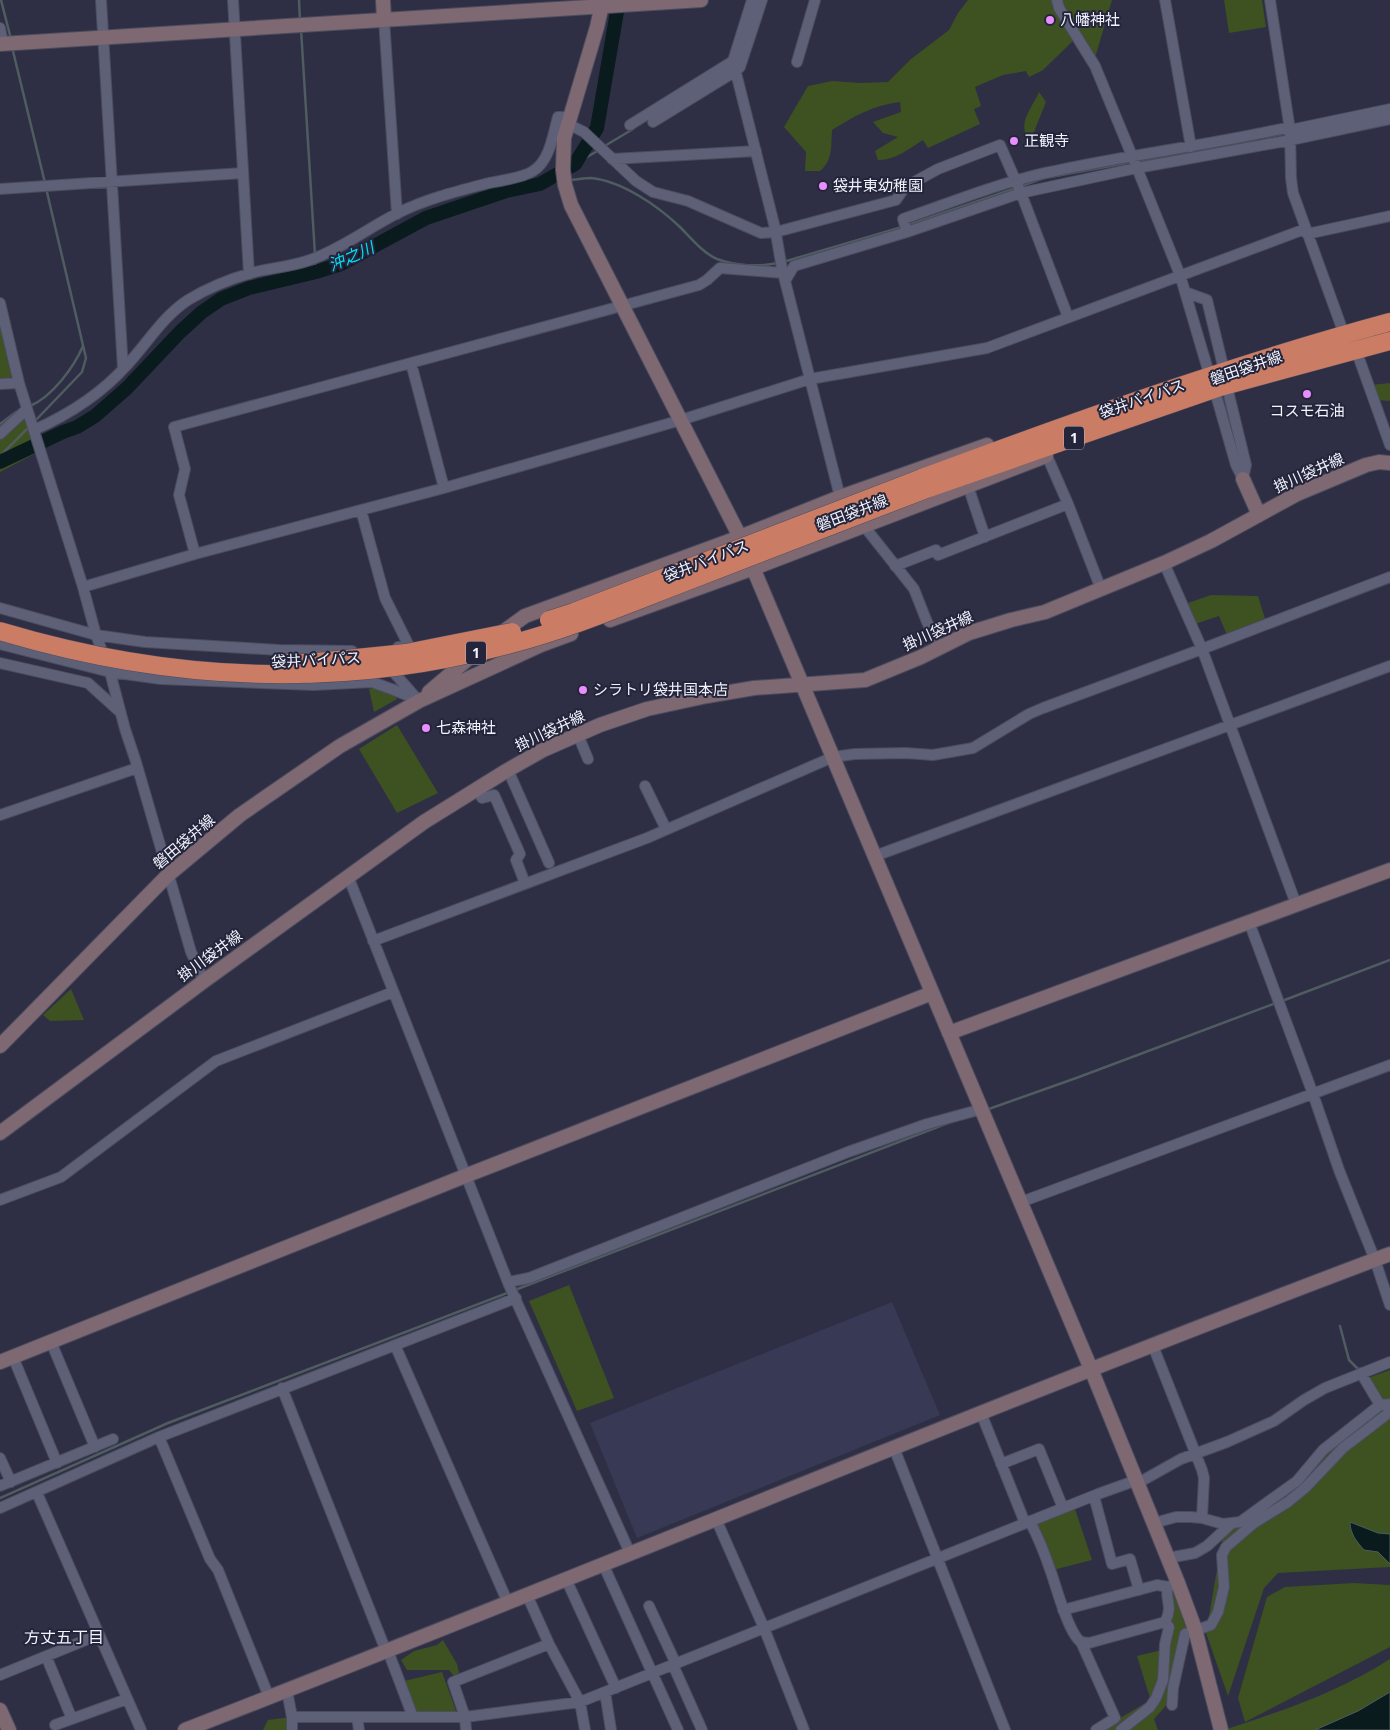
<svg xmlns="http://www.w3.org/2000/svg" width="1390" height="1730" viewBox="0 0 1390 1730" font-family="'Noto Sans','Noto Sans JP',sans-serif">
	<rect width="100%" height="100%" fill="#2e2f45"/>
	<path fill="#383954" d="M892,1302L940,1415L637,1538L590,1423Z"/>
	<path fill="#3e5121" d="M968,0H1112L1095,58L1078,36L1080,22L1077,37L1043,70L1029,77L1026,71L1003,75L975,87L981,106L974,109L980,124L928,148L923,140C910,148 894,161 878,160L875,151L898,137L883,133L873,122L901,112L900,102C874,105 854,116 832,130C831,146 833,160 820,171H805L806,152L784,127L808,86L832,81L861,83L888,82L911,59L949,30L958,13Z
		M1224,0H1262L1266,27L1229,33Z
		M1039,92L1046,102L1030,142C1016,124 1031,110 1039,92Z
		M0,324L13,377L0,379Z
		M1390,383V401L1377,400L1371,385Z
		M26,414L36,453L0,472V439Z
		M1211,595L1258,596L1266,622L1227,635L1219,616L1195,624L1188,603Z
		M374,688L394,693L397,699L374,712L369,689Z
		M397,725L438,793L397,813L359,749Z
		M71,989L84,1020L50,1021L43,1015Z
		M569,1285L614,1398L577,1411L529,1301Z
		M1390,1370V1567L1278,1573L1264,1588L1228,1696L1206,1633L1223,1535L1260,1507L1380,1405L1368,1378Z
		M1075,1509L1092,1560L1053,1570L1035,1523Z
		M1354,1583L1390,1585V1647L1245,1722L1238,1698L1267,1597L1285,1587Z
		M1177,1587L1188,1625L1174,1680H1163L1167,1589Z
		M443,1640L457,1664L459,1673L454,1676L449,1670H407L401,1660L414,1651L437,1645Z
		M1162,1650L1159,1681L1152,1695L1162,1682H1170L1171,1700L1154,1719L1158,1730H1100L1147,1702L1150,1698L1137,1656Z
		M1390,1659V1730H1224C1282,1711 1339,1692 1390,1659Z
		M442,1672L456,1711L417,1713L404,1681Z
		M292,1717V1730H263L268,1720Z"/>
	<path fill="#0a1b1d" stroke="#4f5c60" d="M1350,1522L1378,1533L1390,1534V1564L1378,1552L1364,1550C1357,1542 1350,1534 1350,1522Z
		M1390,1692V1730H1315L1358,1711Z"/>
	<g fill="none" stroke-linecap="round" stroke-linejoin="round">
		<path stroke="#4f5c60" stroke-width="2.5" d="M1,0L11,39
			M299,0L300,21
			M301,29L315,255
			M12,47L45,183
			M1268,137L1288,133
			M603,147L633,129
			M1138,161L1175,154
			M575,164L599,150
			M1050,177L1133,162
			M568,180C575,180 584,178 591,178C622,181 658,206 680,227C691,238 703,253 717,259C735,266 759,267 778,263
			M540,184L560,181
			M1021,186L1044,178
			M908,225L1016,188
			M315,261L316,272
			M783,262L902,227
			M30,406C52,397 74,367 83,346
			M35,421L82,372L86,358L46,188
			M0,424L16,412
			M0,456L29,427
			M1282,1001L1390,960
			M986,1110L1079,1077L1276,1003
			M515,1290L948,1123
			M1340,1326L1349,1360L1360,1371
			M0,1498L168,1423L510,1292"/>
		<path stroke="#0a1b1d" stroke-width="14" d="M0,462L63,432L77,427L95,416L127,388L180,332L202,312L221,299L249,288L316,272L341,264L426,218L506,191L540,184L575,164L597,128L619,0"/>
		<g stroke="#4b4c5e" stroke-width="12">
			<path id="street" d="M101,0L123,369
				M233,0L249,274
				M752,0L733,61L775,228L782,269L840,497
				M1057,0L1059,8L1095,66L1137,168L1180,275L1208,370
				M1165,0L1191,147
				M1270,0L1290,130L1291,178L1293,193L1344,334
				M384,19L397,214
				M0,28L3,43
				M797,62L815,0
				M653,122L736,71L740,67L762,0
				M568,124L584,132L636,181L653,192L688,201L761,233L776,232L896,200L905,187L938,169L1000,145L1021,193L1068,317
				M630,125L733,61
				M1290,130L1390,109
				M612,159L756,151
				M0,189L243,173
				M907,232L903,219C953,202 1003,181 1055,171C1133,154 1212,145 1290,127
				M1307,234L1390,216
				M785,281L794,266L907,232L1021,193L1137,168L1291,140L1390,119
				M1185,292L1207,300L1223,366
				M0,303L19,383L83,587L96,635L110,672L125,729L136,762L191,952L204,981
				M1356,350L1390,445
				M411,363L444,488
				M0,384L19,383
				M1228,391L1246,465L1243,479
				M1216,395L1236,465L1243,479
				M34,430C70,414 100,395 126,366C147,344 162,317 188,300C206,289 230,279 251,273C270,268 290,267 310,260C341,249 367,229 396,214C425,199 458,191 489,183C500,181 525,177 533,171C550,161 553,134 558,117H569
				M0,434L27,409
				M1047,456L1068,504L1101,589
				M968,486L985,537
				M361,510L385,598L409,646L398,647
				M864,526L914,589L927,622L940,648
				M195,554L179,495L185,469L174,427L699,285L707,280L720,268L783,273
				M1164,563L1202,649L1296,904
				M895,566L936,550L938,555L1068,504
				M83,587L195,554L444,488L681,420L810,379L987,348L1305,229
				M0,608L96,635L145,642L279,650L352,651
				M0,644L110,672L161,679L314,685L372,682L394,690L416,699
				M0,663L88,683L120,712
				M388,666L419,701
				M578,735L588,759
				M508,770L549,863
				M645,786L666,829
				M476,789L482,798L494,795L495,797L520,854L516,860L523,878
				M0,815L137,768
				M875,856L1390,666
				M348,876L509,1285L630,1553
				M1249,922L1313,1094L1339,1170L1375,1260L1390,1305
				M373,941L647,838L833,757L855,754L906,753L933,755L973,748L1029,714L1043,708L1202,649L1390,577
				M0,1200L61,1177L216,1061L393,992
				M1021,1202L1390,1065
				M508,1282L529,1278L848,1152L927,1124L982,1109
				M51,1342L95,1447
				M395,1345L508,1603
				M1153,1346L1202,1470L1204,1478L1202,1518
				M13,1357L57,1463
				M282,1388L386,1651
				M1380,1405L1390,1404
				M981,1413L1025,1523
				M159,1437L210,1559L218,1570L269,1697
				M894,1448L1005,1730
				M0,1458L11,1482
				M1001,1464L1039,1449L1063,1508
				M1138,1483L1181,1459L1227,1442L1274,1421L1304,1400L1325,1388L1390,1362
				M0,1486L113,1439
				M37,1493L141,1730
				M1094,1496L1112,1564L1130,1559L1139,1590
				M0,1508L159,1437L516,1298
				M716,1519L764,1628L804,1730
				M1030,1522C1039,1538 1046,1557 1052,1575C1057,1590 1069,1634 1081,1642L1089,1643L1165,1622C1174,1606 1164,1598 1168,1587L1178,1583
				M1154,1523L1176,1517H1190L1202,1518L1223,1524L1240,1522L1297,1481L1323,1450L1380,1405L1361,1373
				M1168,1558L1195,1553L1207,1546L1231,1524
				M603,1564L678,1730
				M566,1579L616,1688
				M527,1595L549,1644L580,1702L585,1730
				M649,1606L676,1664
				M1063,1610L1157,1585L1168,1587
				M1081,1642L1115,1718L1096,1730
				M388,1651L413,1717
				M46,1656L72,1719
				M673,1665L702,1730
				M0,1675L98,1635
				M287,1691L292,1717V1730
				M605,1692L611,1730
				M1172,1705L1173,1688L1185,1634L1211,1625L1218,1612L1224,1587L1222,1555L1226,1547L1254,1523L1288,1502L1305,1488L1343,1448L1390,1412
				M292,1717H465L580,1702L1098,1494L1137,1480
				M357,1717L359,1730
				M55,1725L127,1699
				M466,1730L465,1717L453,1682L549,1644
				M1121,1730L1150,1707L1156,1698L1163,1680L1165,1644L1169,1627L1165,1622"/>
		</g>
		<g stroke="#4b4c5e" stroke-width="16">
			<path id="secondary" d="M383,0L384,19
				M603,0L597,27L564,138L563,170L565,185L571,205L740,537L1091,1369L1178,1583L1195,1629L1221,1730
				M0,44L701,0
				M1243,479L1259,515
				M610,620L754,568L1046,456
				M500,634L525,616L740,537L840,497L987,445
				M429,692L475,653
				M949,1033L1390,870
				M0,1046L168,875L240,815L340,746L419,701L541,645L571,634
				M0,1133L204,981L424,822L506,771L543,750L600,725L647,709L707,696L754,688L865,680L921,657L969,633L1011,620L1045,612L1164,563L1211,541L1297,494L1366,465L1379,462L1390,463
				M0,1362L465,1176L932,993
				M0,1710L9,1730
				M185,1730C588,1574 986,1406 1390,1254"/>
		</g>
		<g stroke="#4b4c5e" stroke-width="19">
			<path id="highway" d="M922,478C1076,421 1231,365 1390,322
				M929,488L1220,387L1390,341"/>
		</g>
		<use href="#street" stroke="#5e6078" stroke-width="10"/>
		<use href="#secondary" stroke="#7e6872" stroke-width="14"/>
		<use href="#highway" stroke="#ca7c65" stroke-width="18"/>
		<g stroke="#4b4c5e" stroke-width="19" stroke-linecap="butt">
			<path id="highway-bridge" d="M549,620L574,612L922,478
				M0,631C167,681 337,690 507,645C566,630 623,606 680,584C763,552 846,520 929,488
				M286,663H307L406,653L512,632"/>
		</g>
		<use href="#highway-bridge" stroke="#ca7c65" stroke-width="18"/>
	</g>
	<g fill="#e98efe" stroke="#24253a" stroke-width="2">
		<circle cx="1050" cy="20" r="5"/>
		<circle cx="1014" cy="141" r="5"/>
		<circle cx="823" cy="186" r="5"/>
		<circle cx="1307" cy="394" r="5"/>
		<circle cx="583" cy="690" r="5"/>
		<circle cx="426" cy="728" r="5"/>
	</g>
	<g text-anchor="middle" stroke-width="4" stroke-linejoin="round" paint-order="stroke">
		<g fill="#24253a" stroke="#b4b5c3" stroke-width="1">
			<rect x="1064" y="426.5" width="20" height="23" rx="4"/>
			<rect x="466" y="641.5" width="20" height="23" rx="4"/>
		</g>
		<g font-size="14" font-weight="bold" fill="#f1f3fe">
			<text x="1074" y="443">1</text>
			<text x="476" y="658">1</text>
		</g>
		<g font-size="15" fill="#f1f3fe" stroke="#24253a" text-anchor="start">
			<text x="1060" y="25">八幡神社</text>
			<text x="1024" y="146">正観寺</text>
			<text x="833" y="191">袋井東幼稚園</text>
			<text x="1307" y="416" text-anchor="middle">コスモ石油</text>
			<text x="593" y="695">シラトリ袋井国本店</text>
			<text x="436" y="733">七森神社</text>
		</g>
		<g font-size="15" fill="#f1f3fe" stroke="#24253a">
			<text transform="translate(1246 368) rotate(-19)" y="5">磐田袋井線</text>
			<text transform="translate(1142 399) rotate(-19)" y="5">袋井バイパス</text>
			<text transform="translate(1309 473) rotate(-24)" y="5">掛川袋井線</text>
			<text transform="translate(852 513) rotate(-21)" y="5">磐田袋井線</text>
			<text transform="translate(706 561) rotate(-21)" y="5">袋井バイパス</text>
			<text transform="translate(938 631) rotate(-24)" y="5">掛川袋井線</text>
			<text transform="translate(316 660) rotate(-3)" y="5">袋井バイパス</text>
			<text transform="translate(550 731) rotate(-25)" y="5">掛川袋井線</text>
			<text transform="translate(184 842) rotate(-40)" y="5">磐田袋井線</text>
			<text transform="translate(210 956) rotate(-36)" y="5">掛川袋井線</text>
		</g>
		<g font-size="16" font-style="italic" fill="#00dff8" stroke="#24253a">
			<text transform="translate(351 256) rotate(-24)" y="6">沖之川</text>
		</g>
		<g font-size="16" fill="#f1f3fe" stroke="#24253a">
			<text x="64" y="1643">方丈五丁目</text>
		</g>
	</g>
</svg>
